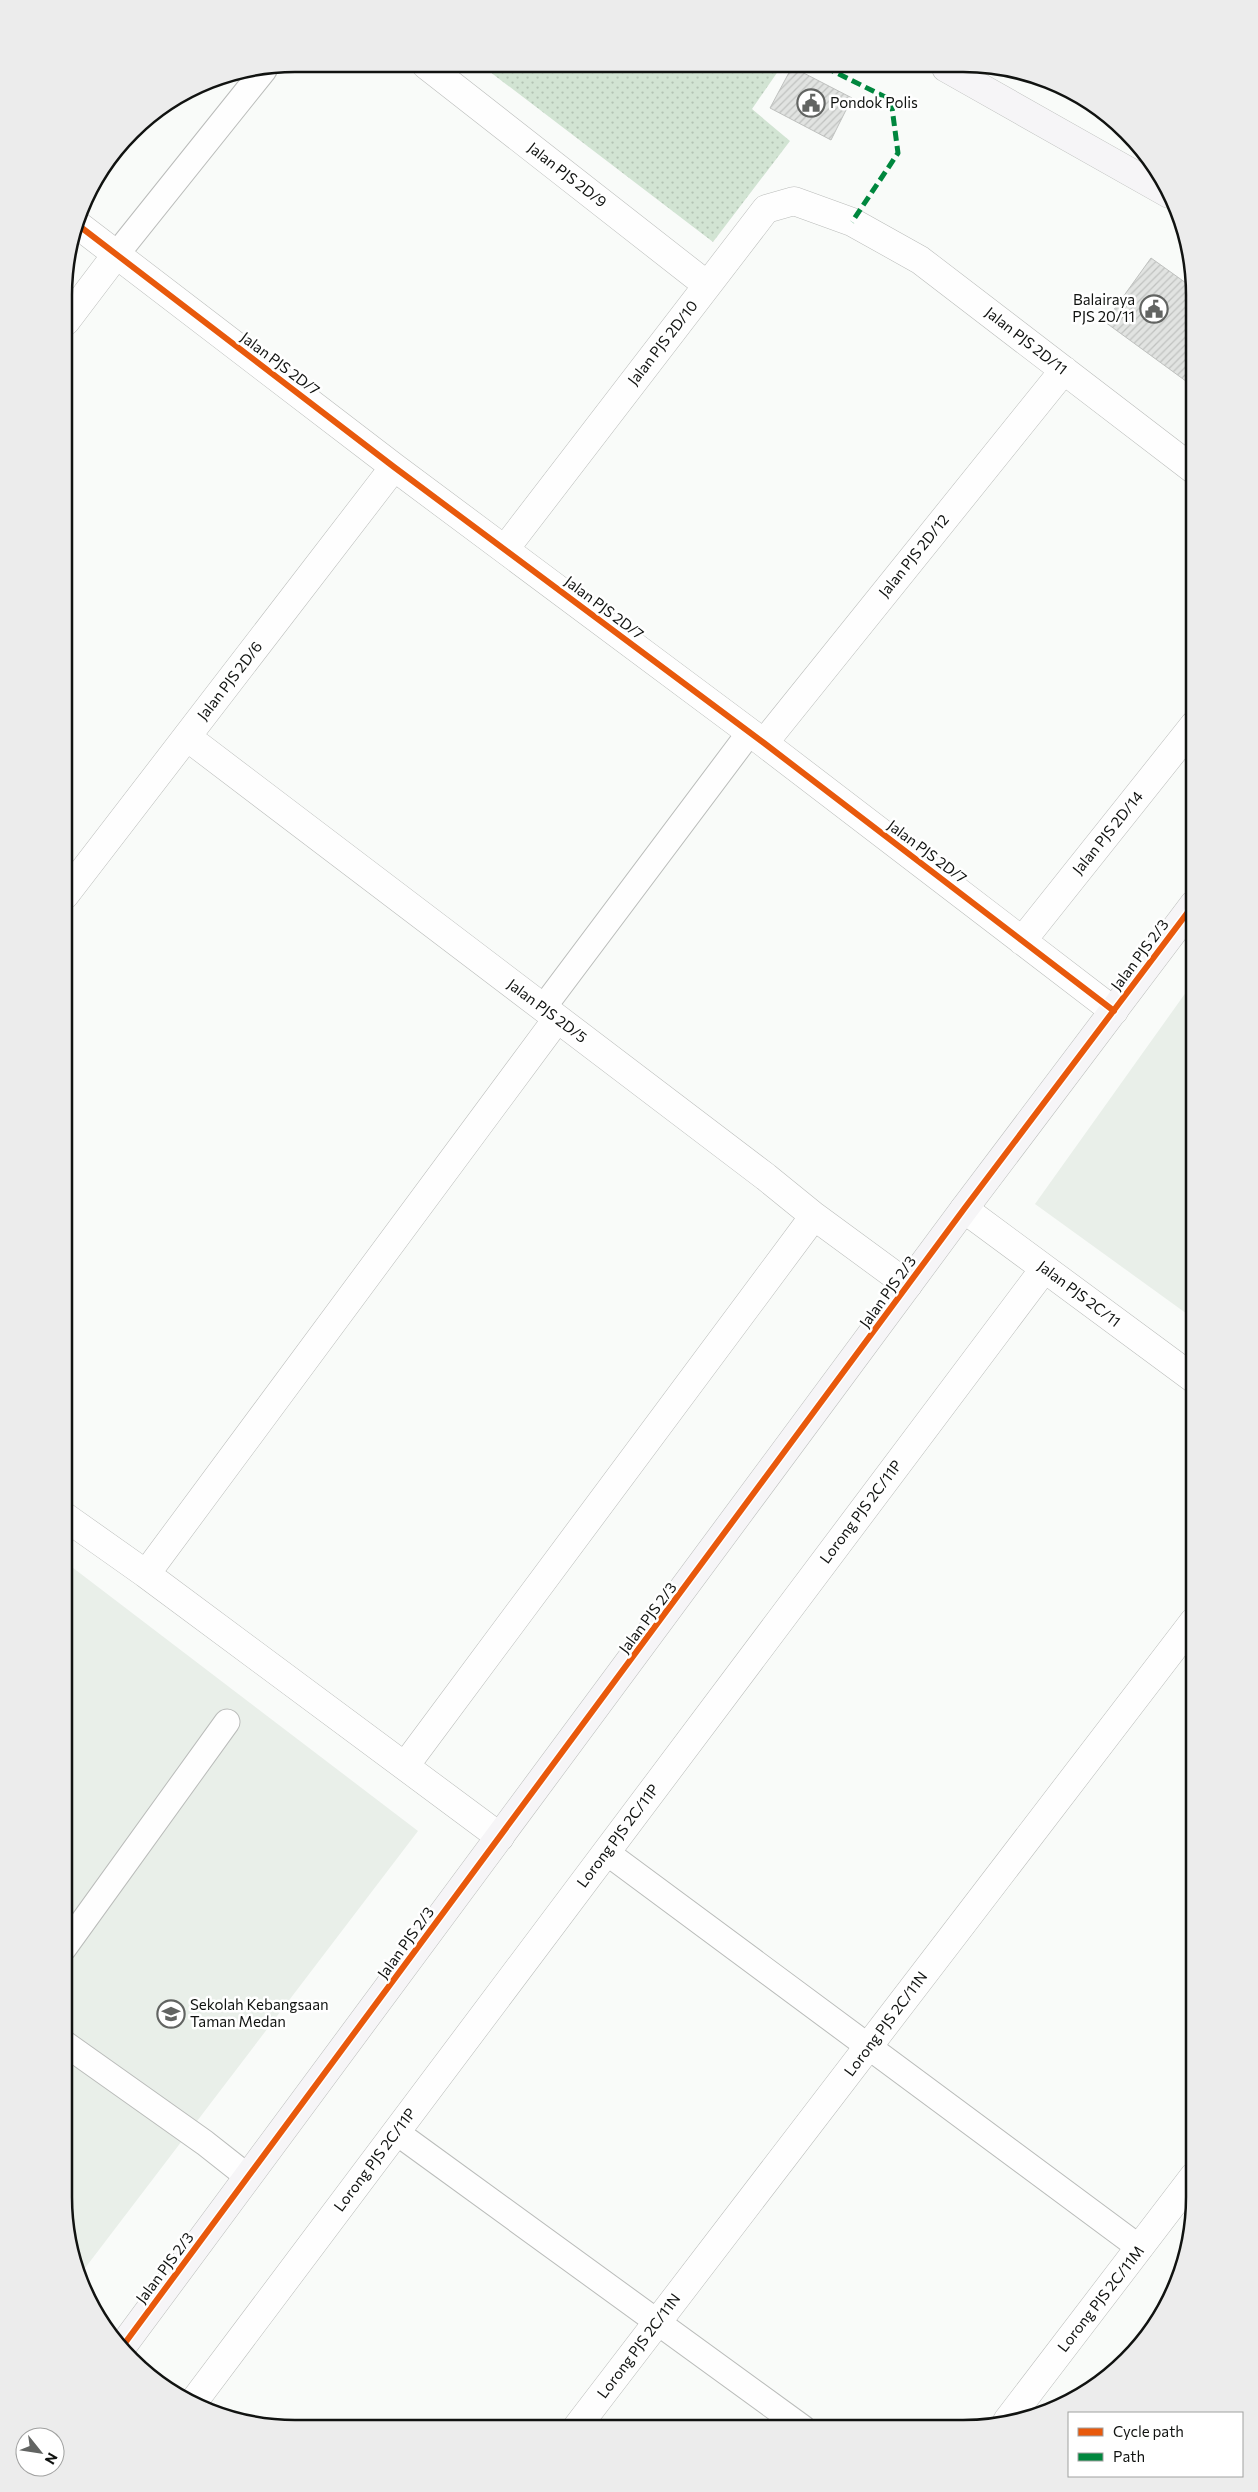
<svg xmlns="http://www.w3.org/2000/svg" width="1258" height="2492" viewBox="0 0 1258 2492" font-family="Commissioner,sans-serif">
	<defs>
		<pattern id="park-dots" width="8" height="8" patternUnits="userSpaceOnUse" patternTransform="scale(1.25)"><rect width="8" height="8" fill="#d2e4d3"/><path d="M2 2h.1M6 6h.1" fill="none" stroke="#b3c3b4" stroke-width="1.8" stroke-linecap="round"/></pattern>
		<pattern id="building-hatch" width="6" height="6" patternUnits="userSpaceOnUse" patternTransform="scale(1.25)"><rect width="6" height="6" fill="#e1e3e1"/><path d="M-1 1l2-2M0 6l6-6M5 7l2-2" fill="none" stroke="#c0c2c0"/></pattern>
	</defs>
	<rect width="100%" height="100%" fill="#f9fbf9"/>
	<path fill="#e9efe9" d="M1194,981V1319L1035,1204Z
		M64,1561L418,1831L79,2276L64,2197Z"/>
	<path fill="url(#park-dots)" d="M481,65L781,67L752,109L790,141L713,242Z"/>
	<path fill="url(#building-hatch)" stroke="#bfc1bf" d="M792,67L852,98L831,140L770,108Z
		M1151,258L1193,288L1194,387L1105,322Z"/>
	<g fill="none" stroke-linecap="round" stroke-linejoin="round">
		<g stroke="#babcba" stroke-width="27">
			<path id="lane" d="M116,255L264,70
				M543,1008L750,732
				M606,1852L1140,2248
				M64,1948L227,1722
				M64,2043L205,2143L248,2177
				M396,2132L803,2428"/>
		</g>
		<g stroke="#babcba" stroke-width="29">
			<path id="street" d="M426,65L707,285
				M78,225L394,467L764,743L1114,1011
				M66,321L116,255
				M505,549L766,209L794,201L852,222L920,260L1194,470
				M187,737L766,1177L814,1216L908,1285
				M764,743L1064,370
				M65,895L394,467
				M1022,941L1194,725
				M964,1209L1194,1379
				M64,1516L146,1574L500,1837
				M146,1574L557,1019
				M405,1766L814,1216
				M192,2404L1044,1269
				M1007,2421L1194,2176
				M577,2427L1194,1621"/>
		</g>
		<g stroke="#babcba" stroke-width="29">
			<path id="secondary" d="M946,68L1169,194
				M122,2347L964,1209L1194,904"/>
		</g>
		<use href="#lane" stroke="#fefefe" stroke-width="25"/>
		<use href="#street" stroke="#fefefe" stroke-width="28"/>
		<use href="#secondary" stroke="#f6f5f7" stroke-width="28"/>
		<path stroke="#00873e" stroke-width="5" stroke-dasharray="10 5" stroke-linecap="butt" d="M825,67L891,100L898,153L852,222"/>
		<g stroke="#fff" stroke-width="9">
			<path id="cycleway" d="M78,225L394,467L764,743L1114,1011
				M122,2347L964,1209L1194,904"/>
		</g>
		<use href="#cycleway" stroke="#e8590c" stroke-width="6"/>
	</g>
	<defs>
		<g id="civic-ring" transform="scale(1.4375)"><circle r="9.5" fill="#fff" stroke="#626462" stroke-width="1.5"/><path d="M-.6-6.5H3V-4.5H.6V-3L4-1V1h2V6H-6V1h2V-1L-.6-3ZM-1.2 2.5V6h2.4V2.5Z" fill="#626462"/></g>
		<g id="school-ring" transform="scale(1.4375)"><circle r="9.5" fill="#fff" stroke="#626462" stroke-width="1.5"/><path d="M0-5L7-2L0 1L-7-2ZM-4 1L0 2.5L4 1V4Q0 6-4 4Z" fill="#626462"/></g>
	</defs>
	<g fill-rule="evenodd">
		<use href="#civic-ring" x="811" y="103"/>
		<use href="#civic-ring" x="1154" y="309"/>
		<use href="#school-ring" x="171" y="2014"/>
	</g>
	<g text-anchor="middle" stroke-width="5" stroke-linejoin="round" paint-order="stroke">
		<g font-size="15" fill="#111311" stroke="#fff" text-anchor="start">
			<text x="830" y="108">Pondok Polis</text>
			<text x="1135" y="305" text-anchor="end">Balairaya<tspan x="1135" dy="17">PJS 20/11</tspan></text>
			<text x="190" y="2010">Sekolah Kebangsaan<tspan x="190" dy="17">Taman Medan</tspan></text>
		</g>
		<g font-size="15" fill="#111311" stroke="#fff">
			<text transform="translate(567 175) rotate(38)" y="5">Jalan PJS 2D/9</text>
			<text transform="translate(1026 341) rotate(38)" y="5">Jalan PJS 2D/11</text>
			<text transform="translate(663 343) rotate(-52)" y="5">Jalan PJS 2D/10</text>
			<text transform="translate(280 364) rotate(37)" y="5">Jalan PJS 2D/7</text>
			<text transform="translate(914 556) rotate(-51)" y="5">Jalan PJS 2D/12</text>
			<text transform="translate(604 608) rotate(37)" y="5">Jalan PJS 2D/7</text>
			<text transform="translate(230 681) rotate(-52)" y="5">Jalan PJS 2D/6</text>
			<text transform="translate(1108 833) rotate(-51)" y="5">Jalan PJS 2D/14</text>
			<text transform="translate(927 852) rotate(37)" y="5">Jalan PJS 2D/7</text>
			<text transform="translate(1140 955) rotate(-53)" y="5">Jalan PJS 2/3</text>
			<text transform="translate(547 1011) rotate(37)" y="5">Jalan PJS 2D/5</text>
			<text transform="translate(888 1292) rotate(-54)" y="5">Jalan PJS 2/3</text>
			<text transform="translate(1079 1294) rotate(37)" y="5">Jalan PJS 2C/11</text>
			<text transform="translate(861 1512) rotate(-53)" y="5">Lorong PJS 2C/11P</text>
			<text transform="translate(648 1618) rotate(-53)" y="5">Jalan PJS 2/3</text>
			<text transform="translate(618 1836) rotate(-53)" y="5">Lorong PJS 2C/11P</text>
			<text transform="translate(406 1943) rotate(-54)" y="5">Jalan PJS 2/3</text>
			<text transform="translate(886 2024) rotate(-53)" y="5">Lorong PJS 2C/11N</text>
			<text transform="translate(375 2160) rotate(-53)" y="5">Lorong PJS 2C/11P</text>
			<text transform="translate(165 2268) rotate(-53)" y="5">Jalan PJS 2/3</text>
			<text transform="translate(1101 2299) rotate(-52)" y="5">Lorong PJS 2C/11M</text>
			<text transform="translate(639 2346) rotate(-53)" y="5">Lorong PJS 2C/11N</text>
		</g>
	</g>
	<path d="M0 0H1258V2492H0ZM295 72H963A223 223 0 0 1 1186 295V2197A223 223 0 0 1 963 2420H295A223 223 0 0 1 72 2197V295A223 223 0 0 1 295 72Z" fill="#ececec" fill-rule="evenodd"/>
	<path fill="none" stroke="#111311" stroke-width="2.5" d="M295 72H963A223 223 0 0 1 1186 295V2197A223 223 0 0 1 963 2420H295A223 223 0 0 1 72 2197V295A223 223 0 0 1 295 72Z"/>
	<rect x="1068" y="2412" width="175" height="65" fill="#ffffff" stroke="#a0a1a0"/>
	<rect x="1078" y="2428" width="25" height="8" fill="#e8590c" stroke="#a0a1a0"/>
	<text x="1113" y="2437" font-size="15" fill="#111311">Cycle path</text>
	<rect x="1078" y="2453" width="25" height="8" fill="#00873e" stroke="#a0a1a0"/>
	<text x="1113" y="2462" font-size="15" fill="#111311">Path</text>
	<g transform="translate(40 2452) rotate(120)"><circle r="24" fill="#ffffff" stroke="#a0a1a0"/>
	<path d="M0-4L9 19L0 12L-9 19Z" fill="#626462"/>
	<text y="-8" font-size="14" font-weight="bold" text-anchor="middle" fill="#111311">N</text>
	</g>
</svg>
